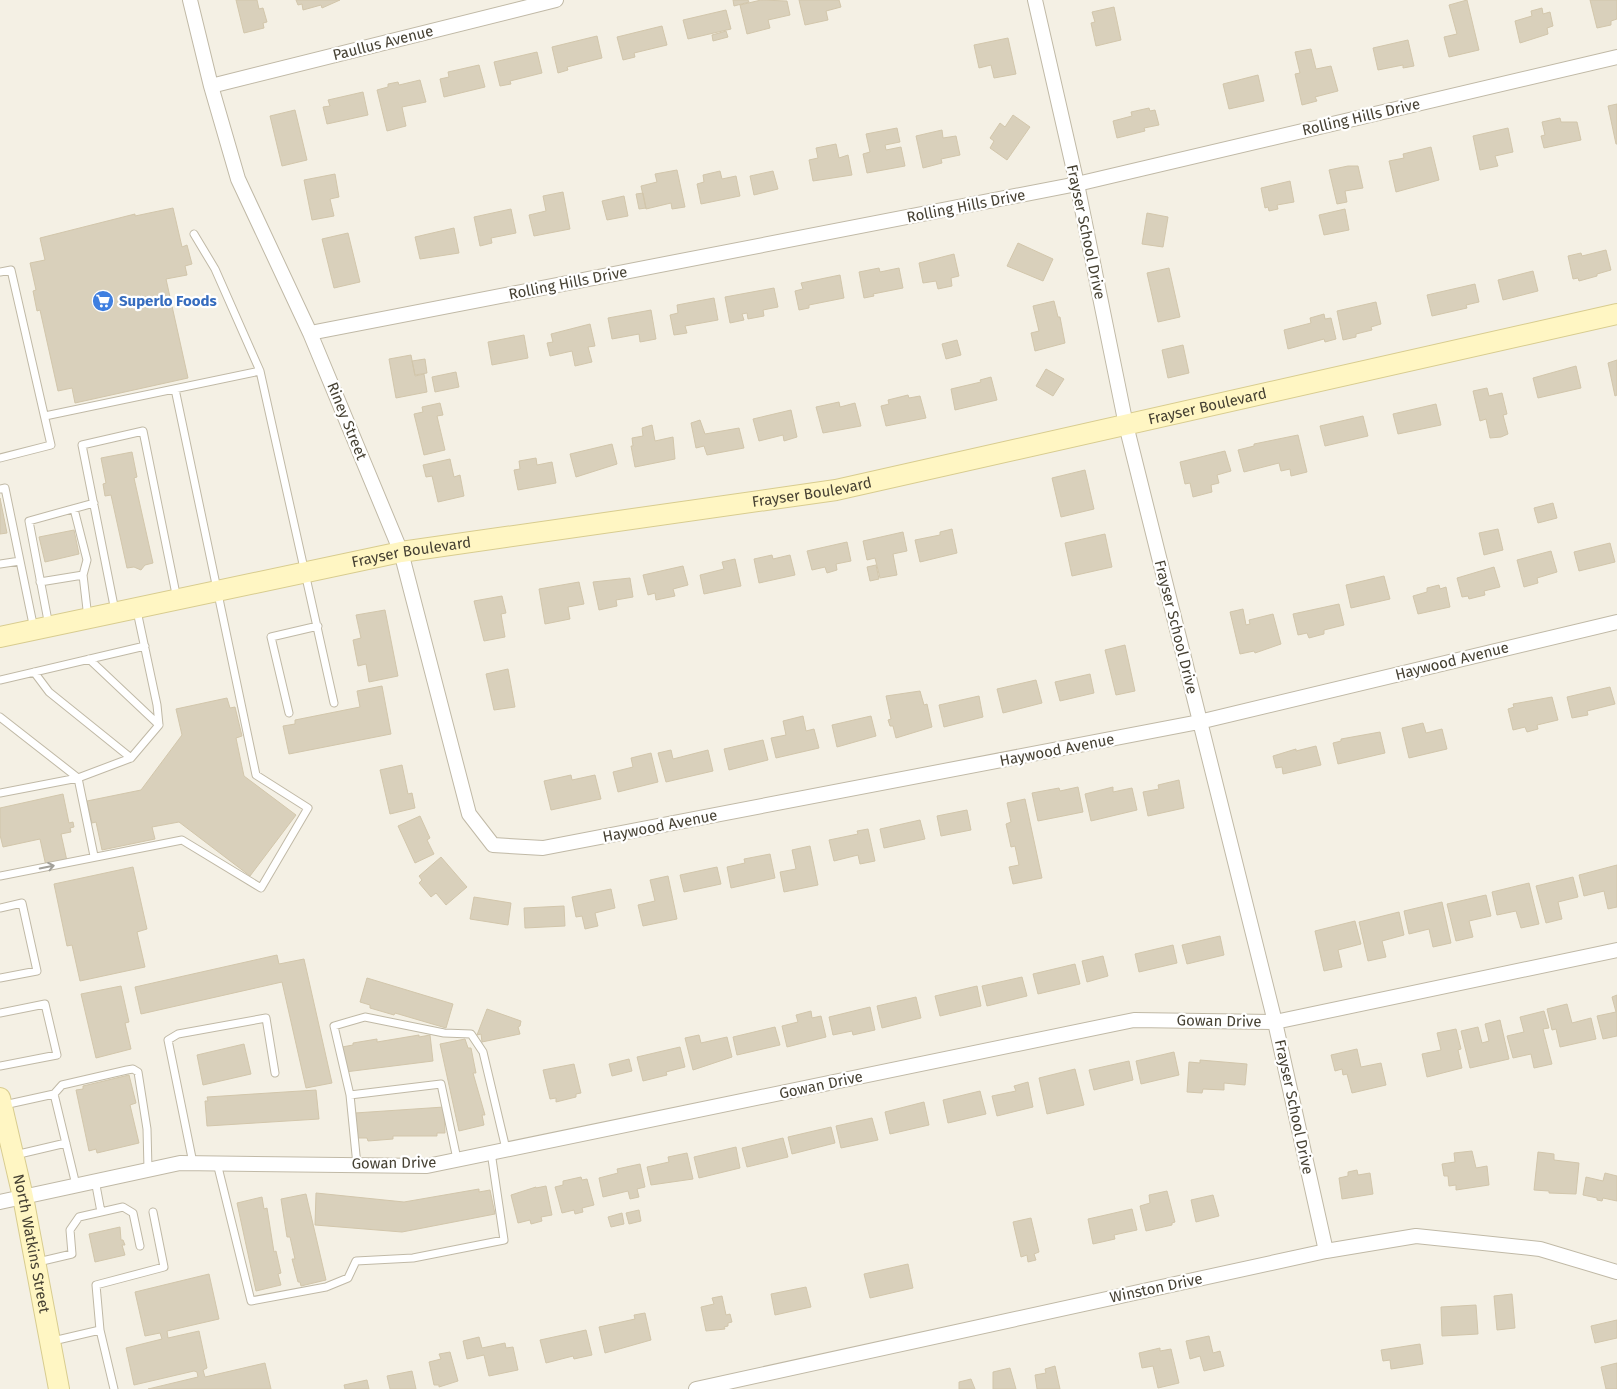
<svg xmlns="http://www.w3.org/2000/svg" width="1617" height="1389" viewBox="0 0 1617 1389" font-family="'Fira Sans',sans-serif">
	<rect width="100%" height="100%" fill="#f4f0e4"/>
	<path fill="#d9d0bb" stroke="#d2c6ab" d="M236,0H257L259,9L263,8L267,22L263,23L264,28L244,33Z
		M296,0H340L322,8L321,5L303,10L302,4L298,5Z
		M733,0H748L749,2L734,6Z
		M761,0L787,1L790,15L768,20L770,28L747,34L740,5Z
		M799,0H839L841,7L826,11L828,20L805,25Z
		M1467,0L1479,50L1449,57L1444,37L1457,34L1449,5Z
		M1590,0H1617V19L1611,21V25L1597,28Z
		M1114,7L1121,40L1096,46L1091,23L1095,22L1092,12Z
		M1542,8L1543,14L1550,12L1553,26L1547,28L1548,34L1520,43L1515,21L1532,16L1531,11Z
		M726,10L731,29L688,39L683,20Z
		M662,26L667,45L634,53L635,57L623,60L617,37Z
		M726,31L728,37L713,41L712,35Z
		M597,36L602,58L567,67L568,70L558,73L552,47Z
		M1008,38L1016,74L994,78L991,65L979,68L974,45Z
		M1408,40L1414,66L1403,68V65L1378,70L1373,48Z
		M1311,49L1316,69L1331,66L1338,91L1315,97L1317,101L1302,105L1295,74L1300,73L1295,52Z
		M537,52L542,73L510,81L511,84L500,86L494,62Z
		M479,65L485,87L444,97L440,79L449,77L448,72Z
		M1258,75L1264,101L1229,109L1223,84Z
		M420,80L426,102L402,107L406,126L387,131L377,90L388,87V84L398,82L399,85Z
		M363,92L368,115L327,124L323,107L330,106L328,100Z
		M1617,104V144H1616L1608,106Z
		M1149,108L1150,111L1155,110L1159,125L1144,128L1145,131L1117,138L1113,121L1132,116L1131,112Z
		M295,110L307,160L282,166L270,116Z
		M1013,115L1030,127L1007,160L990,148L994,141L990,138L1000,123L1005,127Z
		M1560,118L1561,122H1577L1581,140L1544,148L1541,136L1545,135L1542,122Z
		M897,128L900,142L885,145L886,150L901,147L905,166L867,173L863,154L870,152L866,134Z
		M1508,128L1513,152L1495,156L1498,166L1480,170L1473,136Z
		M942,130L943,138L956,136L960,155L941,159L942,163L923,168L916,136Z
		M836,144L839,158L848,155L852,175L813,181L809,160L818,158L816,148Z
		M1431,147L1439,180L1396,192L1389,161L1404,158L1403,154Z
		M1348,166H1358L1363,188L1345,191L1347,202L1337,204L1329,170Z
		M677,170L685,207L672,209L671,203L646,209L641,186L657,182L655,174Z
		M720,171L722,179L736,176L740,196L701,204L697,184L704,182L703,175Z
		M773,171L778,189L754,195L750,176Z
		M335,174L339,197L330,199L334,216L312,220L304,180Z
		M1290,181L1294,202L1277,205L1278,209L1269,211L1268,207L1265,208L1261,188Z
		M563,192L570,229L534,236L529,215L546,211L543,196Z
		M643,193L646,208L639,209L636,194Z
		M624,196L628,216L607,220L602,201Z
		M173,208L182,247L187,245L192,264L185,266L187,275L166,279L188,378L75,403L72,388L58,391L40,310L37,311L33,291L36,290L30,263L45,260L40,238L135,214V216Z
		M511,209L516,233L491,238L492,243L480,246L474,217Z
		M1345,209L1349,230L1324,235L1319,215Z
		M1147,213L1168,217L1163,247L1142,244Z
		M454,228L459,253L420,259L415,237Z
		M348,233L360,282L334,288L322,239Z
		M1018,243L1053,259L1043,281L1007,266Z
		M1606,250L1611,270L1597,274V276L1579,281L1578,278L1573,279L1568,256L1581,253L1582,256Z
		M954,254L959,276L951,278L952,286L938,289L936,281L923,283L919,263Z
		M879,268L880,272L899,268L903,288L873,294L874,296L864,298L859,272Z
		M1169,268L1180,317L1158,322L1147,273Z
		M1533,271L1538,291L1503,300L1498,280Z
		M840,275L844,298L809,305V308L799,310L795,291L803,289L801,283Z
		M1475,284L1479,302L1466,305L1467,308L1432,316L1427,295Z
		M774,288L778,307L763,310L764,316L748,319L747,313L742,314L744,320L730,323L725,297Z
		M714,298L718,320L685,326L687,333L674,335L670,315L678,313L677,305Z
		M1054,301L1058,317H1060L1065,343L1035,351L1031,333L1039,331L1033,306Z
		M1376,302L1381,324L1371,327L1372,330L1356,334V337L1343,340L1337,311Z
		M651,310L656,339L640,342L639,334L612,339L608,318Z
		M1324,314L1325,319L1331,318L1336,339L1325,342L1324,339L1288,349L1284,330L1311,323L1310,318Z
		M590,324L595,346L588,347L592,362L575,366L572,351L550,356L547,343L553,342L551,334Z
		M524,335L528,358L492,365L488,342Z
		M957,340L961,355L946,359L942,344Z
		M1183,345L1189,373L1168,378L1162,350Z
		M411,355L415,376L424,374L427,392L396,398L389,359Z
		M425,359L427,373L415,375L412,361Z
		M1617,360V395L1615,396L1608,363Z
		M1576,366L1581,388L1538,398L1533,378Z
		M1046,369L1064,379L1053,396L1036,386Z
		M456,372L459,387L435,392L432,377Z
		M991,377L997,400L955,410L951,389L981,382L980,380Z
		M1487,388L1489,396L1502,393L1507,414L1503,415L1508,434L1501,437L1490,438L1486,419L1480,421L1473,391Z
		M908,395L909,398L920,396L926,418L886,426L881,406L889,404L888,400Z
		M839,402L840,407L855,403L861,426L823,433L816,407Z
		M440,403L443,415L437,416L445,450L424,455L414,414L423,412L422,407Z
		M1436,404L1441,425L1398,434L1393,414Z
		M791,410L797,437L784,441L783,435L759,441L753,419Z
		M1363,416L1368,436L1325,446L1320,426Z
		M700,420L705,434L739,428L744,448L707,455L704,446L696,448L691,423Z
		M652,425L655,441L673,437L675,459L635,467L631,446H633L632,438L643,436L642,428Z
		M1298,435L1307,472L1291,476L1290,469L1281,471L1279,463L1244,472L1238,450L1254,446V444Z
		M612,444L617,464L576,477L570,454Z
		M1225,451L1231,471L1217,475L1219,483L1211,485L1212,492L1193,497L1190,483L1185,484L1180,462Z
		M132,452L137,477L134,478L153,563L145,565L141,570L134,567L127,568L111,495L105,496L103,484L106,483L101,458Z
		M536,458L537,465L552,462L556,483L518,490L514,470L520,469L519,461Z
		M450,459L454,477L460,475L464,496L438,502L432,476L426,477L423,465Z
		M1085,470L1094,509L1061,517L1052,478Z
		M0,498L7,533L0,534Z
		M1553,503L1557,518L1538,523L1534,508Z
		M952,529L957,553L920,562L915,540L940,535V532Z
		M1498,529L1503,550L1484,555L1479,533Z
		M74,530L79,554L45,562L39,537Z
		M903,532L907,551L893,554L897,575L880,578L875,558L867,560L863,541Z
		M1105,534L1112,567L1072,576L1065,543Z
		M847,542L851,561L836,564L837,570L827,573L825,567L812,570L807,551Z
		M1610,543L1615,562L1579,571L1574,552Z
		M1551,551L1557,572L1537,578L1538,583L1524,587L1517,560Z
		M772,555L773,559L790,555L795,575L759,583L754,559Z
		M735,559L741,586L704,594L700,575L724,569L722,562Z
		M876,565L879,579L870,581L867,567Z
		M683,566L688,585L673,589L675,596L656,600L655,593L648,595L643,575Z
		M1494,567L1500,587L1484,591L1485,595L1469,599L1468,596L1462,597L1457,578Z
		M1384,576L1390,599L1351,608L1346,585Z
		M630,578L633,597L616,600L617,606L599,610L593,582Z
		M579,582L584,604L568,607L570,619L545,624L539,589Z
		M1439,585L1440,589L1446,587L1450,607L1418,614L1413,596L1427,592V588Z
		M502,596L506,613L501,614L505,637L484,641L474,601Z
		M1339,604L1344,625L1324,630V634L1309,638L1307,633L1298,635L1293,614Z
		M1243,609L1246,625L1250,624L1249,620L1273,614L1281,644L1255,653L1254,651L1240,654L1230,612Z
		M385,610L398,676L369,682L366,664L358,666L353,640L361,638L356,615Z
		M1125,645L1135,691L1116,695L1105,650Z
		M508,669L515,707L494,710L486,674Z
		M1090,674L1094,693L1060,701L1055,682Z
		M1036,680L1042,703L1003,713L997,689Z
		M382,686L391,734L289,754L283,726L295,724V720L360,707L357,691Z
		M1610,687L1615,704L1587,711L1588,715L1572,718L1567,697Z
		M920,691L924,705L927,704L932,727L896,738L893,726H890L888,720L891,719L886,696Z
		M979,696L983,717L944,727L939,705Z
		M1552,697L1558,720L1537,725L1538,729L1527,732L1525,727L1513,730L1508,709L1514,707L1513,704Z
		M227,698L230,708L235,707L242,736L236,738L244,776L296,815L250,876L179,822L152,827L155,839L102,850L96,822L92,823L87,801L141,790L182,735L176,709Z
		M803,716L806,731L814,729L819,748L776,758L771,738L786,735L783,721Z
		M871,716L876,736L837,747L832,725Z
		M1423,723L1426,733L1442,729L1447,749L1409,758L1402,728Z
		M1380,732L1385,753L1338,764L1333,743L1341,741V739Z
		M763,740L768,760L729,770L724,749Z
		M1316,746L1321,765L1283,774L1282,767L1276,768L1273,756L1296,749V751Z
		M671,750L673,759L708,750L713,771L666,782L658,753Z
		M651,753L658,782L618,792L613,772L633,767L631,758Z
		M402,765L408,794L412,793L415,808L390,814L380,770Z
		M571,775L572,780L595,775L601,799L551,810L544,781Z
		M1179,780L1184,808L1148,816L1143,792L1159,789L1158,785Z
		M1078,787L1083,812L1038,821L1032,793L1059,788L1060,791Z
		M1113,787V792L1132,788L1137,810L1091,821L1085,794Z
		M63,794L69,823L73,822L74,827L70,828L71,832L61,834L67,861L46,866L40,839L3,847L0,835V808Z
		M1025,799L1042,878L1013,884L1009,867L1019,865L1015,846L1011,847L1006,824L1011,822L1007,803Z
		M967,810L971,830L941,836L937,816Z
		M420,816L430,838L427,840L434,854L415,863L398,826Z
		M920,820L925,839L884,848L880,829Z
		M868,829L875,861L860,864L858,855L834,861L829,840L858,834L857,831Z
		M810,846L818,885L784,892L780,872L796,869L792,850Z
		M770,854L775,878L731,888L727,867L745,863L744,859Z
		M441,857L467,887L446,905L436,893L431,897L419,883L422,880L419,876Z
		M1617,865V907L1608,909L1604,891L1584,896L1579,875Z
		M133,867L147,929L137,932L145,967L80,981L72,945L67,946L54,884Z
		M717,867L721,884L684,892L680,875Z
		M668,876L677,919L643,926L638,905L655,901L650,880Z
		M1573,877L1578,897L1558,902L1562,919L1546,923L1536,886Z
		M1529,883L1539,924L1521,928L1516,911L1497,915L1492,892Z
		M611,889L615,908L595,913L598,926L585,929L582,916L576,917L572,897Z
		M1486,895L1491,916L1469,921L1473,937L1456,941L1447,904Z
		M474,897L511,903L508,925L470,919Z
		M1442,902L1451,943L1433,947L1429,929L1409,934L1404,911Z
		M564,906L565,926L525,928L524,908Z
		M1399,912L1404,935L1382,941L1386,957L1368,961L1359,922Z
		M1355,921L1361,944L1338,950L1342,967L1324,971L1315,931Z
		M1220,936L1224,955L1187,964L1182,945Z
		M1173,945L1177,963L1139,972L1135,954Z
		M277,955L279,964L304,959L332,1083L306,1088L282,982L141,1014L135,987Z
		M1103,956L1108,976L1087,982L1082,961Z
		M1075,964L1080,984L1038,994L1033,974Z
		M1022,977L1027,996L987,1006L982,986Z
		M367,978L453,1004L446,1028L395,1013L394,1015L370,1008V1005L360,1002Z
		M121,986L129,1022L125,1023L131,1049L96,1058L81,994Z
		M977,986L981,1006L940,1016L935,996Z
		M1617,995V1036L1603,1039L1597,1016L1616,1012L1612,997Z
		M916,997L921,1018L882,1028L877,1006Z
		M1567,1004L1572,1023L1591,1018L1596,1039L1560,1047L1556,1029L1552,1030L1547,1009Z
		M870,1007L875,1030L853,1035L852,1031L833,1035L829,1017Z
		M487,1009L521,1021L520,1026L518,1027L520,1034L482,1042L481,1034L477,1035Z
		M811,1011L812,1018L821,1016L826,1037L787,1047L782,1026L798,1022L796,1015Z
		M1544,1011L1549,1028L1543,1029L1552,1064L1534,1068L1531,1054L1513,1058L1507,1036L1524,1032L1520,1017Z
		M1500,1020L1509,1059L1470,1068L1461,1031L1478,1027L1482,1043L1489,1041L1485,1024Z
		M775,1027L780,1045L737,1055L733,1037Z
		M1456,1029L1461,1049L1458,1050L1462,1068L1427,1077L1422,1054L1441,1050L1437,1033Z
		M419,1035V1037L430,1035L433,1061L345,1072L342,1047L353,1045V1043L377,1039V1042Z
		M699,1035L701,1043L727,1037L732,1057L693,1070L685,1038Z
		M465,1039L468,1048H471L476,1073H473L485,1115H482L484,1125L459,1131L440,1044Z
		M244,1044L251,1074L203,1085L197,1055Z
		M680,1047L685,1067L666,1072L667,1075L643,1081L637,1057Z
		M1357,1049L1361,1067L1381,1063L1386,1085L1352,1093L1347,1074L1343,1075L1342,1069L1335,1071L1331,1055Z
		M1174,1052L1179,1075L1141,1084L1136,1061Z
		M629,1059L632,1071L612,1076L609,1064Z
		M1200,1060L1247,1064L1245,1085L1224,1083V1090L1203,1089L1202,1093L1187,1092L1189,1062L1200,1063Z
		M1129,1061L1133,1080L1094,1090L1089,1070Z
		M574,1064L581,1093L576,1094V1097L556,1102V1098L550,1099L543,1070Z
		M1075,1069L1084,1105L1047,1114L1039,1078Z
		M129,1075L136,1103L130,1105L139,1143L97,1153L96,1149L89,1151L76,1090L83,1089V1086Z
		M1028,1082L1033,1107L997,1116L992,1096L1016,1091L1014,1086Z
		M316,1090L319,1119L207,1126L205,1101H208L207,1097Z
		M980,1091L986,1114L948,1123L943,1100Z
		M924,1102L929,1125L890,1134L885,1112Z
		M444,1107L445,1133H437V1136H393V1139L368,1141L367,1138H357L355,1113Z
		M872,1118L878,1140L841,1148L836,1126Z
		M831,1127L835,1143L792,1154L788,1137Z
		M783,1138L788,1157L747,1167L742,1148Z
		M736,1147L740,1168L699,1178L694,1157Z
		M1472,1151L1476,1168L1487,1166L1489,1185L1456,1190V1185L1449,1186L1448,1176H1444L1442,1164L1455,1162L1454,1153Z
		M1538,1152L1554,1154V1160L1579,1163L1576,1194L1549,1193V1191L1534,1190Z
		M687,1153L693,1179L651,1185L647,1167L669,1162L668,1157Z
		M640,1164L645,1187L637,1189L639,1197L630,1199L628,1191L603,1197L599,1178L618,1173L617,1169Z
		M1357,1170L1358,1175L1370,1173L1373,1194L1342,1199L1339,1178L1348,1176V1172Z
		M1605,1173L1617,1176V1201L1603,1198L1602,1201L1597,1200V1198L1583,1195L1586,1177L1603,1181Z
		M581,1177L582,1180L587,1179L594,1205L582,1208L583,1212L575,1214L574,1210L562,1213L555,1187L563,1185V1181Z
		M546,1186L552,1215L541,1217L542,1221L531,1224L530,1220L518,1223L511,1195L536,1187V1188Z
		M479,1189V1192L490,1190L495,1214L402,1232L315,1225L316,1193L404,1202Z
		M1167,1191L1175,1222L1172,1223V1225L1146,1231L1140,1206L1150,1203L1149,1195Z
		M306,1194L326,1280L301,1286L300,1282H298L292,1259H295L290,1237H287L281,1199Z
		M1213,1195L1219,1216L1196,1222L1191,1200Z
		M262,1197L264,1209L267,1208L274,1252L276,1251L281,1273L278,1274L281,1285L256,1291L237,1203Z
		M1132,1209L1137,1230L1114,1235L1115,1239L1093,1244L1088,1219Z
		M639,1210L641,1221L629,1224L626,1213Z
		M622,1213L624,1224L611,1227L608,1217Z
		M1031,1218L1039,1252L1034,1254L1036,1260L1028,1262L1027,1255L1021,1257L1013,1222Z
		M120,1227L121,1240H123L125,1245H122L125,1255L95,1262L89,1234Z
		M908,1264L913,1288L870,1298L864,1274Z
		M209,1274L219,1319L167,1331L168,1338L199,1331L207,1368L203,1370L205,1377L265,1363L271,1389H148L198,1377L197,1372L194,1371L134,1385L126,1348L162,1339L160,1333L145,1336L135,1292Z
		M806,1287L811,1307L775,1315L771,1294Z
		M1512,1294L1515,1328L1497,1330L1494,1296Z
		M722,1296L726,1315L730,1314L732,1322L728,1323V1326L724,1327L725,1329L706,1331L701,1307L714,1304L712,1298Z
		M1476,1305L1478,1334L1442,1336L1441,1307Z
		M645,1313L651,1340L605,1353L599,1327L635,1319L634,1315Z
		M1617,1320V1338L1595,1343L1591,1326Z
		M586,1330L592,1355L574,1359L573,1356L546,1363L540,1340Z
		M1209,1336L1213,1353L1220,1351L1224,1366L1204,1371L1200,1356L1190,1359L1186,1341Z
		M479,1337L482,1348L505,1343L506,1348L513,1347L518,1370L489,1376L484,1355L467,1359L463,1341Z
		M1420,1344L1423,1364L1391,1369L1390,1360L1383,1361L1381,1350Z
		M1160,1348V1351L1171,1349L1179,1383L1158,1388L1153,1366L1142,1368L1139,1353Z
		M450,1352L458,1381L439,1387V1385H434L429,1362L441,1359L439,1354Z
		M1617,1363V1389H1606L1601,1367Z
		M1055,1366L1060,1389H1037L1035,1375L1046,1373L1045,1369Z
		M1010,1368L1016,1389H993V1372Z
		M412,1371L416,1389H390L387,1376Z
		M971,1379L975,1389H959V1382Z
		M367,1380L369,1389H345L344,1385Z"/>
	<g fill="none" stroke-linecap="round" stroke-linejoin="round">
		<g stroke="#c0b9a6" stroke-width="9">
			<path id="service" d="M194,234L215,269L260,371L334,703
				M0,272L11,270L51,445L0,458
				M45,416L260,371
				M0,489L5,488L34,629
				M74,509L87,560L83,575
				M0,564L20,561
				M40,582L83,575L88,618
				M115,611L82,445L143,431L177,599
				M49,626L29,521L94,503
				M89,659L159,725
				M34,672L49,692L131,758
				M0,680L145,646
				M289,713L271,637L318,626
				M0,717L78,778L94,856
				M0,793L78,778L131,758L159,725L157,705L137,611
				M0,876L182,840L261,888L308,808L256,775L175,389
				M0,908L22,903L37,971L0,978
				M0,1013L45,1004L57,1055L0,1066
				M54,1094L62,1085L127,1070L133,1069L138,1072L147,1129L148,1169
				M350,1095L357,1165
				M4,1105L54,1094L76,1185
				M15,1155L66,1143
				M457,1159L441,1084L350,1095L334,1026L365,1017L444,1033L471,1034L483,1052L506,1149
				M193,1163L168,1040L178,1034L266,1018L275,1073
				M217,1163L251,1301L326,1287L348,1278L356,1261L413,1258L504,1240L491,1152
				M101,1212L123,1207L133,1213L140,1246
				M38,1262L72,1254L70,1230L79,1217L101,1212L95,1180
				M100,1330L96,1285L164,1267L153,1212
				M53,1341L100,1330L114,1389"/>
		</g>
		<g stroke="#c0b9a6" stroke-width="16">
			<path id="minor" d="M190,0L211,86L238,179L310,333L401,552L469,814L493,845L543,848L1199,722L1617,622
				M1035,0L1077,184L1126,425L1275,1022L1326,1251
				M211,86L556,0
				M310,333L1077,184L1617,57
				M0,1202L180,1163L427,1166L1134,1020L1275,1022L1617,950
				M696,1389L1326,1251L1416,1236L1540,1249L1617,1272"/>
		</g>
		<g stroke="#d8cc8f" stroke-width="22">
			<g id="secondary">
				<path id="s1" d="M0,637L401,552L836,490L1617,314"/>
				<path id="s2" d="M0,1098L23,1197L59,1389"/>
			</g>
		</g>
		<use href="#service" stroke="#fff" stroke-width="7"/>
		<use href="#minor" stroke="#fff" stroke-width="14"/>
		<use href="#secondary" stroke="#fff6c3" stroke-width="20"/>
	</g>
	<defs><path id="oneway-shaft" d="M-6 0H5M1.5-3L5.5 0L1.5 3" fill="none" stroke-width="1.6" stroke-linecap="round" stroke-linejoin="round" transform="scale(1.25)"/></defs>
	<use stroke="#a2a099" href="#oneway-shaft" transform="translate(47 867) rotate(-11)"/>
	<defs>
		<g id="supermarket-disc" transform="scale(1.125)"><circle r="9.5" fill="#3f7fe0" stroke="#fff"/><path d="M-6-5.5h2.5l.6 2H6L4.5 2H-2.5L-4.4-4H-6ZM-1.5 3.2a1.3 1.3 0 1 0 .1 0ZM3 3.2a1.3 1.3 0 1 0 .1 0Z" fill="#fff"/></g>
	</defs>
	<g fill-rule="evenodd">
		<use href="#supermarket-disc" x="103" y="301"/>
	</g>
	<g text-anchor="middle" stroke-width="4.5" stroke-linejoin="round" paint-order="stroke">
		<g font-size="15" fill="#464133" stroke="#fff">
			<text transform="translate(383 43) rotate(-14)" y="5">Paullus Avenue</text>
			<text transform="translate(1361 117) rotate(-13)" y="5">Rolling Hills Drive</text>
			<text transform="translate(966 206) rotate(-11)" y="5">Rolling Hills Drive</text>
			<text transform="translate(1086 232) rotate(78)" y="5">Frayser School Drive</text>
			<text transform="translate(568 283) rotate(-11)" y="5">Rolling Hills Drive</text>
			<text dy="5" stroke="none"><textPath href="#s1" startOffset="1230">Frayser Boulevard</textPath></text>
			<text transform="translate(347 421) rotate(68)" y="5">Riney Street</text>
			<text dy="5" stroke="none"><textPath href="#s1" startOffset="825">Frayser Boulevard</textPath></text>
			<text dy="5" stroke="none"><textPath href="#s1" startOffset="420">Frayser Boulevard</textPath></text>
			<text transform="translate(1176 627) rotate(76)" y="5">Frayser School Drive</text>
			<text transform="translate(1452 661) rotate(-14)" y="5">Haywood Avenue</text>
			<text transform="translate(1057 750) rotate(-11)" y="5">Haywood Avenue</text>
			<text transform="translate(660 826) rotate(-11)" y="5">Haywood Avenue</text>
			<text transform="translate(1219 1021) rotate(1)" y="5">Gowan Drive</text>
			<text transform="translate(821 1085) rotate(-12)" y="5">Gowan Drive</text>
			<text transform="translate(1294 1107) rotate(78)" y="5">Frayser School Drive</text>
			<text transform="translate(394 1163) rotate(-1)" y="5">Gowan Drive</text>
			<text dy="5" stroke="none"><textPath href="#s2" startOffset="149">North Watkins Street</textPath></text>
			<text transform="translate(1156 1288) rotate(-12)" y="5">Winston Drive</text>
		</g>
		<g font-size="15" font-weight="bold" fill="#366cbe" stroke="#fff" text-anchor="start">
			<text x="119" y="306">Superlo Foods</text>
		</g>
	</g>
</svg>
